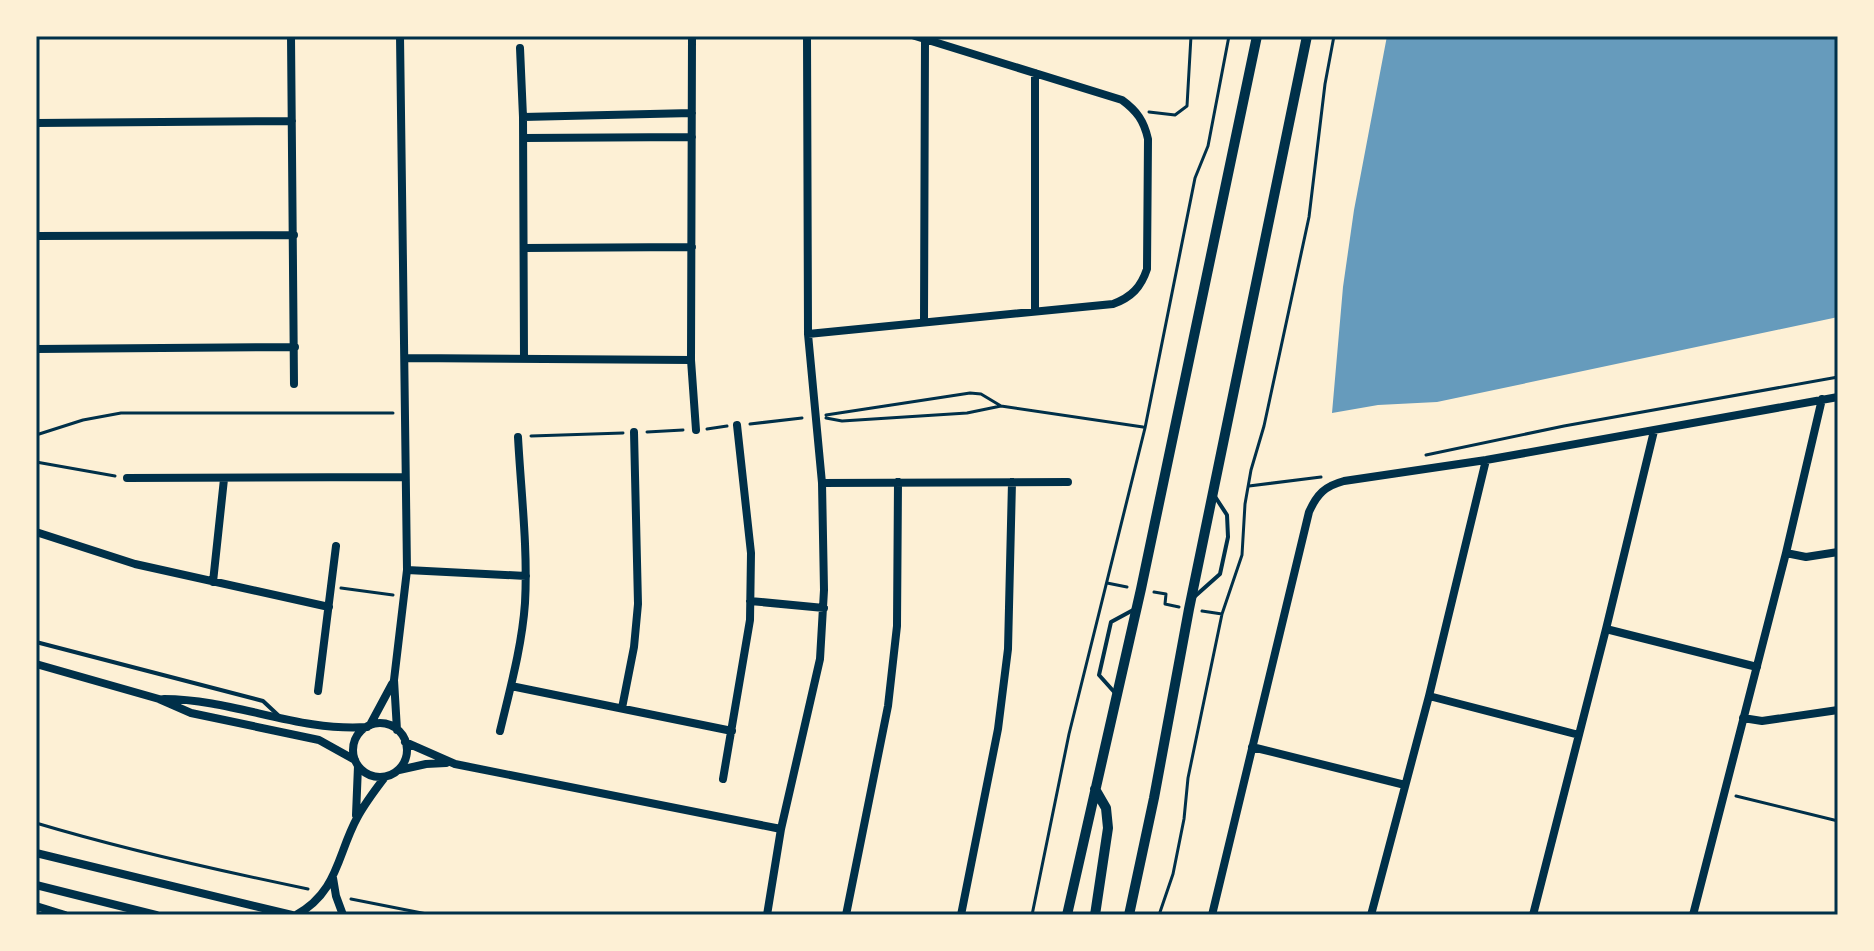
<svg xmlns="http://www.w3.org/2000/svg" width="1874" height="951" viewBox="0 0 1874 951" font-family="Overpass,sans-serif">
	<rect width="100%" height="100%" fill="#fdf0d5"/>
	<path fill="#669bbc" d="M1387,36H1838V317L1437,402L1378,405L1332,413L1343,287L1354,210Z"/>
	<g fill="none" stroke-linecap="round" stroke-linejoin="round">
		<path stroke="#003049" stroke-width="3" d="M1149,112L1175,115L1187,106L1191,36
			M826,415L970,393L981,394L1001,406
			M826,418L842,421L967,413L1001,406L1143,427
			M750,424L802,418
			M707,429L727,426
			M647,432L683,430
			M36,435L83,420L121,413H393
			M531,436L623,433
			M1426,455L1564,426L1838,377
			M36,462L115,476
			M1249,486L1321,477
			M1107,583L1127,587
			M341,588L393,595
			M1154,592L1166,594L1165,604L1179,607
			M1202,611L1222,614
			M1736,796L1838,821
			M36,823C126,850 216,870 308,889
			M351,899L432,915
			M1032,915L1069,734L1145,428L1195,178L1208,146L1229,36
			M1159,915L1173,874L1184,819L1188,778L1222,614L1242,555L1245,504L1251,470L1264,426L1309,217L1325,84L1334,36"/>
		<path stroke="#003049" stroke-width="4" d="M1193,598L1220,574L1228,537L1227,515L1214,495
			M36,642L263,701L279,716
			M1116,694L1099,675L1111,622L1135,609"/>
		<path stroke="#003049" stroke-width="8" d="M291,36L294,384
			M692,36L691,360L696,430
			M520,48L523,117L524,359
			M1035,73V311
			M523,117L692,113
			M36,123L292,121
			M524,138L692,137
			M36,236L294,235
			M524,248L692,247
			M924,322L925,39
			M808,334L1113,304C1132,297 1141,287 1147,269L1148,139C1144,121 1137,111 1122,100L915,36
			M36,349L295,347
			M405,358L691,360
			M127,478L405,477
			M822,483L1068,482
			M36,532L135,564L329,607
			M1786,553L1806,557L1838,552
			M407,570L526,576
			M213,582L224,479
			M750,601L824,608
			M1606,629L1757,667
			M36,664L159,699L191,713L319,740L355,760
			M511,686L732,731
			M318,691L336,546
			M1429,696L1579,735
			M164,699C233,699 298,732 367,727
			M622,708L634,647L638,604L634,432
			M1743,718L1762,721L1838,710
			M353 750a27 27 0 1 1 54 0a27 27 0 1 1-54 0Z
			M370,725L392,684
			M397,730L394,680L407,570L400,36
			M500,731C510,689 522,646 525,603C528,549 521,492 518,437
			M405,742L455,764L781,829
			M1252,747L1405,785
			M399,770L426,764L446,763
			M723,779L750,620L751,553L737,425
			M356,815L358,766
			M36,853L292,915
			M333,878L336,896L343,915
			M36,885L156,915
			M36,906L65,915
			M296,915C338,892 337,855 357,818C365,803 375,790 385,777
			M767,915L781,829L820,659L824,590L822,483L808,334L807,36
			M846,915L888,706L897,626L898,482
			M961,915L998,729L1008,649L1012,482
			M1212,915L1309,512C1317,494 1325,486 1344,481L1486,460L1838,397
			M1371,915L1429,696L1486,460
			M1533,915L1606,629L1654,431
			M1693,915L1786,553L1822,399"/>
		<path stroke="#003049" stroke-width="10" d="M1067,915L1141,589L1257,36
			M1095,915L1108,828L1106,808L1095,789
			M1129,915L1154,798L1189,609L1307,36"/>
	</g>
	<rect width="1874" height="951" fill="none" stroke="#fdf0d5" stroke-width="76"/>
	<rect x="38" y="38" width="1798" height="875" fill="none" stroke="#003049" stroke-width="3"/>
</svg>
